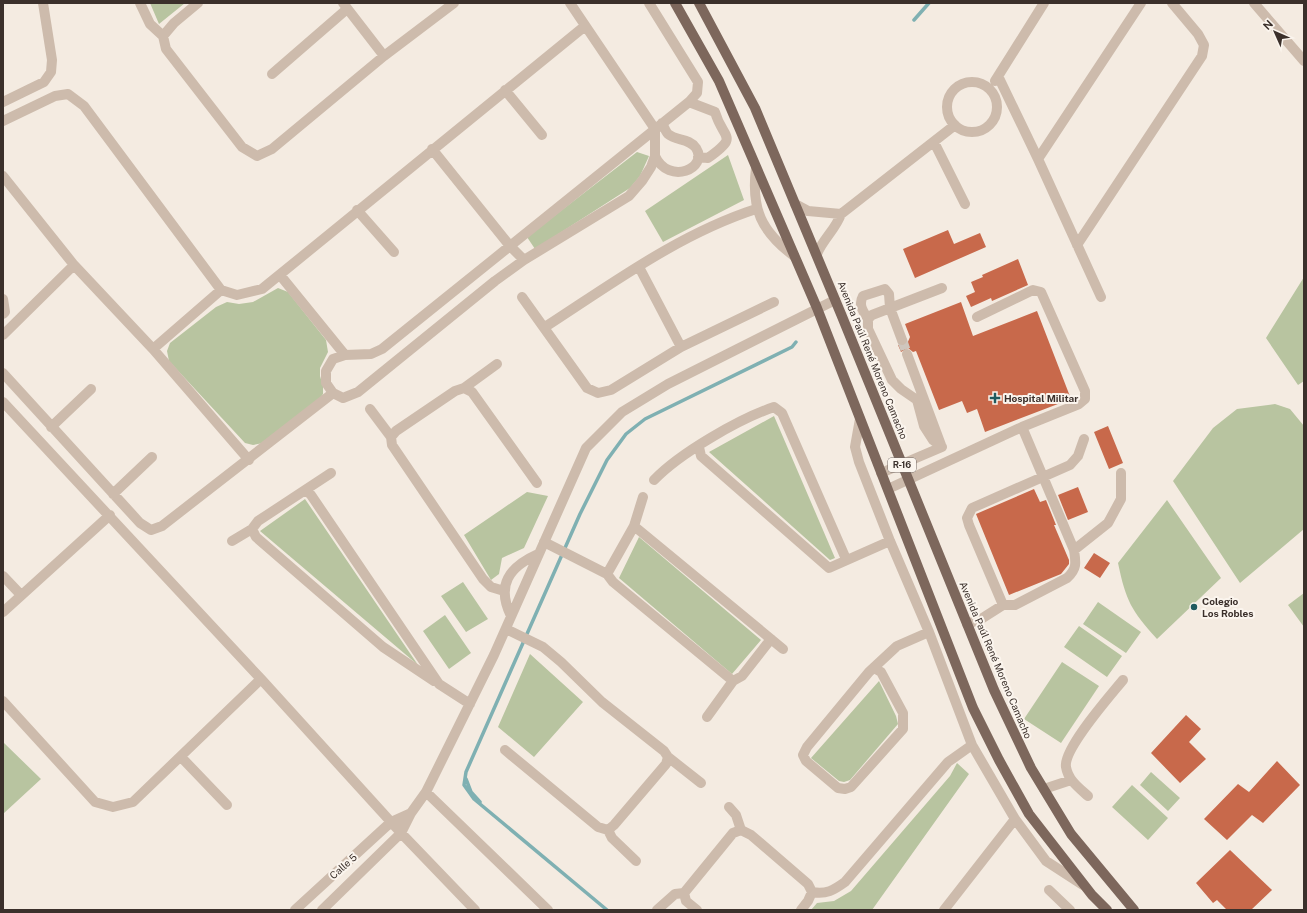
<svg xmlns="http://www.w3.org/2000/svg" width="1307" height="913" viewBox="0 0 1307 913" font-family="'Public Sans',sans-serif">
	<rect width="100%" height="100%" fill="#f4ebe1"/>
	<path fill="#b8c4a0" d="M150,3H185L159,24Z
		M637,152L649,156L640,176L630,188L535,249L527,237Z
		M728,155L744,200L663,242L645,211Z
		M1304,277V381L1298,385L1266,338Z
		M278,288L288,292L326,340L328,352L320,368V376L323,386V394L318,401L263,443L253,445L245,443L169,361L167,351L170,343L216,307L227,302L239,304L253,302Z
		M1275,404L1290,409L1304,426V529L1240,583L1173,481L1213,428L1237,409Z
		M774,416L835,558L830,560L709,452Z
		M527,492L548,496L524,548L502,558L499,574L491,580L464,535Z
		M305,499L418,665L260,531Z
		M1167,500L1221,578L1157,639C1131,610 1126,601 1118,563Z
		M639,537L761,640L732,674L619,578Z
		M463,582L488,619L466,632L441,596Z
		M1304,593V627L1288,605Z
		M1098,602L1141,632L1126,653L1083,624Z
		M445,615L471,653L449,669L423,631Z
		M1079,626L1122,656L1107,677L1064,647Z
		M530,654L583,702L534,757L498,727Z
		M1062,662L1099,686L1061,743L1024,719Z
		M879,681L896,716L898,724L850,780L844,782L839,781L811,758Z
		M3,742L41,779L3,814Z
		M957,763L969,774L872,910H811L817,903L834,901L851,891L950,776Z
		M1151,772L1180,798L1168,811L1140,785Z
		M1132,785L1168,818L1148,840L1112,807Z"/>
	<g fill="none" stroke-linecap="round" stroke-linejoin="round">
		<path stroke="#7fb0b2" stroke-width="3.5" d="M914,20L929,3
			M466,779L471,792L480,802
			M607,910L474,799L464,785L466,772L580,514L607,460L626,434L645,419L792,347L796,342"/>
	</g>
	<path fill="#c8694b" d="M948,230L954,244L980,233L986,247L915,278L903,249Z
		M1018,259L1028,285L992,301L991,298L971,307L966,296L975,292L971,282L983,277L982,275Z
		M961,302L973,336L1037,311L1071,399L985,432L977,409L967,413L962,401L939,410L916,351L913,352L908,348L901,352L898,345L904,346L907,344L910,337L905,324Z
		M1108,426L1123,463L1109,469L1094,432Z
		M1078,487L1088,512L1068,520L1058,495Z
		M1034,489L1040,502L1046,500L1056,525H1054L1069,560V564L1061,574L1009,595L976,514Z
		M1094,553L1110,563L1100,578L1084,568Z
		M1186,715L1201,729L1189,742L1206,759L1180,783L1151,753Z
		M1277,761L1300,785L1263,823L1252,815L1227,840L1204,819L1238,784L1249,792Z
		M1230,850L1272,890L1251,910H1227L1217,900L1213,903L1196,883Z"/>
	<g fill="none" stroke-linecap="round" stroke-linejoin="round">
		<path stroke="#cfc6bd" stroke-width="10" stroke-dasharray="10 5" stroke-linecap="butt" d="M902,340L907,354"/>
		<path stroke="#cdbbac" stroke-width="10" d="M140,3L150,24L163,36L166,49L242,147L257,156L272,149L384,56L454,3
			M343,3L384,56
			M649,3L698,82L697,93L689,102L715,112C723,140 740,135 708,158L698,157
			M1254,3L1304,61
			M163,36L174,23L198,3
			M272,74L347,9
			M998,76L1038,159L1101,297
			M995,81L1044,3
			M947 107a25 25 0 1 1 50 0a25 25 0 1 1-50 0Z
			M505,90L542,135
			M3,102L44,82L51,72L52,60L43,3
			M3,121L55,96L68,94L84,106L221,290
			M934,142L965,204
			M432,149L510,246L524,260
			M655,156C669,186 709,168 696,148C689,138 676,141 668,134C666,132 664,127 662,123
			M1038,159L1141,3
			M756,168C751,209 761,231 794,256
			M3,176L74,265L153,349L249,460
			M795,204L808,211L841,214C836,229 823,239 817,254
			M357,210L394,252
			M841,214L955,125
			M1077,245L1202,56L1204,45L1198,34L1172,3
			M639,267L681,347
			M280,275L345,355
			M942,288L872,315L868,319V329L892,380L901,389L917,400L924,426L933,440L942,447
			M522,297L587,388L598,393L611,390L681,347L774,302
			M3,299L5,312L3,314
			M868,319C863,311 858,305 863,296L885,289L889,294L890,308L902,340
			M545,327C613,283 679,234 756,209
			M3,335L74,265
			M153,349L221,290L237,295L262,289L585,26
			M907,354L941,445
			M3,373L140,523L151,530L162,526L333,393L343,398L358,392L495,281L524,260L629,196L642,181L651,167L655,156V129L570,3
			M464,388L472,392L537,483
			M333,393L326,383V371L333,359L345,355L371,354L382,349L689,102
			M3,402L261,679L401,833L475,910
			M370,409L391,437L392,445L483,579L491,587L504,591
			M860,419L855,447L859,462L890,541L929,632L972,745L1015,819L1046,861L1083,885
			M51,427L91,389
			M391,437L396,431L455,391L464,388L497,364
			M699,447L701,456L829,568L890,541
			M881,473L942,447
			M654,480C680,453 739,419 774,407L782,413L846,559
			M888,489L1022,427L1079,404L1085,399V391L1041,292L1033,290L977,317
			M306,490L311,495L439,684L470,704
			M113,494L152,457
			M634,526L783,649
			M252,529L256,537L383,647L434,681
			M232,541L252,529L258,521L331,473
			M544,542L607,574L613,582L733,681
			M1074,550L1108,523L1121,499V473
			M607,574L634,526L643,497
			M3,576L21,595
			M1003,605L969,525L967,518L972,508L1070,465L1078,456L1084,439
			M3,612L110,515
			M511,616C496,585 509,567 538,554
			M967,624L981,619L1003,605H1015L1067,578C1077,569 1076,563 1074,550L1022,427
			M506,629L543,647L561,662L602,702L664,751L668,757L701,783
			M874,668L881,672L903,713V729L851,787L845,789L838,788L806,761L803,755L807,747L869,672L897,646L929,632
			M3,701L95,802L113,807L133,802L261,679
			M707,717L733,681L742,676L771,639
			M505,750L598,827L608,830L612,838L636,861
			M181,757L227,805
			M1044,789L1071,780
			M426,792L548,910
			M1088,796C1079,788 1068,780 1066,767C1063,749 1110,696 1123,680
			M729,807L736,815L741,830
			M608,830L614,825L666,764L668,757
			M1049,890L1070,910
			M295,910L391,822L411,813
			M322,910L401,833L411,813L426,792L494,655L586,448L622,412L668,384L835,300
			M657,910L675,894L684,893
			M697,910L686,901L684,893L733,833L741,830L751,835L808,884L812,892C826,895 834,890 845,882L948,762L972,745
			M801,910L808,901L812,892
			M944,910L1015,819"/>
		<path stroke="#7d675c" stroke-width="10" d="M675,3L719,81L817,308L973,708L999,760L1029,814L1092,895L1107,910
			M699,3L755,108L841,314L994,690L1031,768L1071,834L1134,910"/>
	</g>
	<g fill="#1f5a5e" stroke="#fbf5ee" stroke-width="1.5">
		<path d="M993 392h4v4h4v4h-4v4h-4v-4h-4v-4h4z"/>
		<circle cx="1194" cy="607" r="4"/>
	</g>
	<g text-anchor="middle" stroke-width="4" stroke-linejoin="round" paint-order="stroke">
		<rect fill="#fbf5ee" stroke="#756b66" stroke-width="1" x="888" y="458" width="28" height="14" rx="3"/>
		<g font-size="9" font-weight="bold" fill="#3b302b">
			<text x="902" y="468">R-16</text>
		</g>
		<g font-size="10" fill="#3b302b" stroke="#fbf5ee">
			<text transform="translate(873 360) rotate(68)" y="4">Avenida Paúl René Moreno Camacho</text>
			<text transform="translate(996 660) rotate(67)" y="4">Avenida Paúl René Moreno Camacho</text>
			<text transform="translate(343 866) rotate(-42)" y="4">Calle 5</text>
		</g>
		<g font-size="10" font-weight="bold" fill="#3b302b" stroke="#fbf5ee" text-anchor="start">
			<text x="1004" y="402">Hospital Militar</text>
			<text x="1202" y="605">Colegio<tspan x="1202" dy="12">Los Robles</tspan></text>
		</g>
	</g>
	<rect width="1307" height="913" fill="none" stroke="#3b302b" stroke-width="8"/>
	<g transform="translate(1275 32) rotate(315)" stroke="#fbf5ee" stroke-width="3" paint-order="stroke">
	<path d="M0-3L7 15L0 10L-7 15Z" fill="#3b302b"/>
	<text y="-6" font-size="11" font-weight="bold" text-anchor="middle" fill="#3b302b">N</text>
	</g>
</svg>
